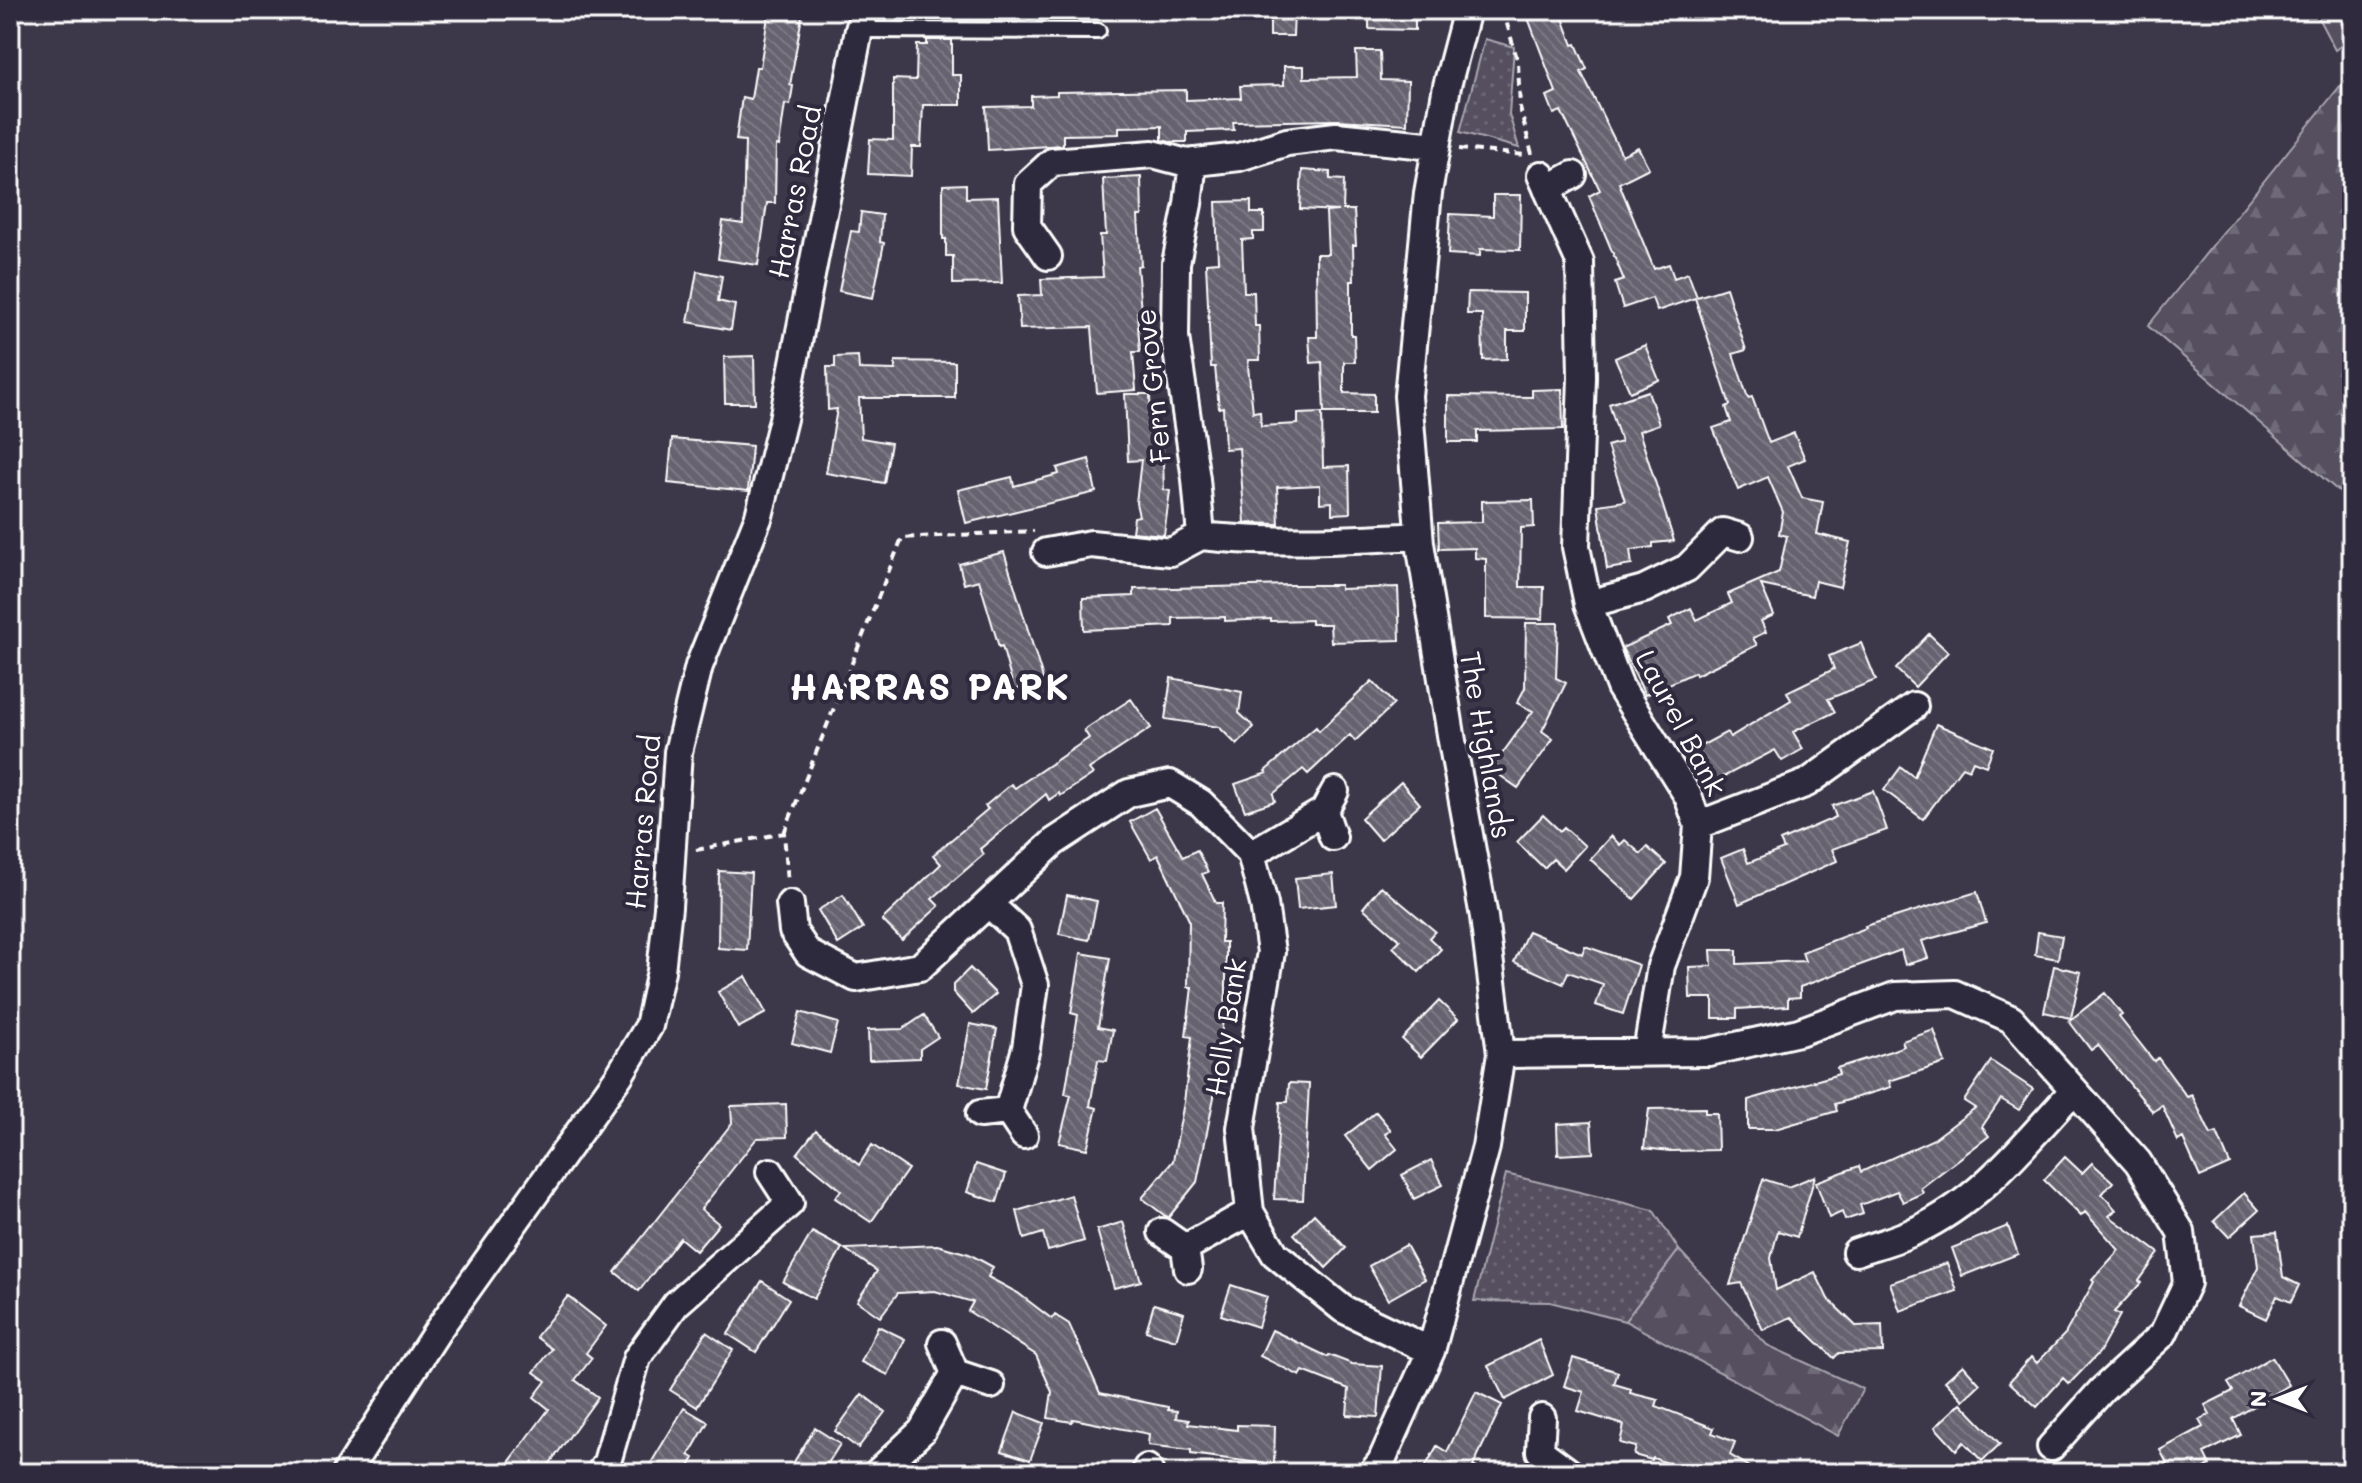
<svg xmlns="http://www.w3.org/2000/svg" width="2362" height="1483" viewBox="0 0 2362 1483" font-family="Mali,sans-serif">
	<defs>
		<pattern id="grass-dots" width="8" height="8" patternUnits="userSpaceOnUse" patternTransform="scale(2)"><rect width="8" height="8" fill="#555060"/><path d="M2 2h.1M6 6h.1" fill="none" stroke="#6e6a78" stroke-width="1.8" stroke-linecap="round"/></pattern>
		<pattern id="forest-firs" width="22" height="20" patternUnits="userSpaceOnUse" patternTransform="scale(2)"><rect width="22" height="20" fill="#555060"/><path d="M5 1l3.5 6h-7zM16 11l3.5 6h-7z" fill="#6e6a78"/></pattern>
		<pattern id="building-back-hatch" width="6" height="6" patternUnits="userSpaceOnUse" patternTransform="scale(2)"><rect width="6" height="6" fill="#666270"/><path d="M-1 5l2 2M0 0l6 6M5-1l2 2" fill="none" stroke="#7d7a85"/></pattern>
	</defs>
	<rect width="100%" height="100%" fill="#3c3749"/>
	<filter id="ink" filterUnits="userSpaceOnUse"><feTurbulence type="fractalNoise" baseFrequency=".0125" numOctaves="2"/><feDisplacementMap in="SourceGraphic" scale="16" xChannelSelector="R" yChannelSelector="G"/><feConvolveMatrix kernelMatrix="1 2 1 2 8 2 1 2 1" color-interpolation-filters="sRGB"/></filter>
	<g filter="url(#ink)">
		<path fill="url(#grass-dots)" stroke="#aaa8b0" stroke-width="2" d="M1485,39L1514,47L1509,114L1519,148L1460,132Z
			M1506,1174L1653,1210L1679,1250L1625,1321L1550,1302L1474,1301Z"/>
		<path fill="url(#forest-firs)" stroke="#aaa8b0" stroke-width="2" d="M2314,10H2352V38L2335,50Z
			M2352,71V503L2148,326Z
			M1679,1250L1767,1345L1863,1389L1838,1436L1625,1321Z"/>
		<path fill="url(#building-back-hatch)" stroke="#fff" stroke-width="2" d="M769,10H803L790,85L793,86L790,105L785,104L779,146L776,145L775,203H767L758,265L718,259L723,221L743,224L745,141L736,140L742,97L751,99L756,67H760Z
			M1369,10H1415V30L1369,29Z
			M1525,10H1560L1573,45L1576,44L1587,69L1581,72L1622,155L1638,147L1649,168L1619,183L1654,269L1669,264L1674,278L1688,273L1697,297L1726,288L1746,350L1733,354L1748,398L1752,397L1769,443L1794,433L1805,459L1788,466L1802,498L1823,502L1817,534L1850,542L1840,587L1815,581L1812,596L1761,585L1774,615L1761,621L1766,632L1753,638L1757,645L1696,675L1695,672L1645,695L1622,648L1672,625L1669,619L1691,608L1697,620L1732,603L1728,594L1779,572L1787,536L1779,534L1783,512L1768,477L1738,490L1713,428L1731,422L1726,407L1730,405L1695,298L1657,311L1652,298L1623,308L1615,283L1624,280L1589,196L1600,190L1561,111L1554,114L1547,96L1556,92Z
			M1270,12H1294L1293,36H1270Z
			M927,40H952V75H961V105H923L921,147H912L911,176L868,174L870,139L893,140V79L916,80L917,45H927Z
			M1356,51H1380L1381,80L1408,81L1407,124L1337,120L1233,122L1234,130L1187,132V142H1170L1162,140V126L1119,127V134L1063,135V145L988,150L986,107L1031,106V96L1057,95V92L1186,90V100L1241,98L1240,86L1284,85V66H1304V78L1357,77Z
			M1302,170L1330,172V179L1344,180L1343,210H1354L1356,245H1353L1354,281H1351V335H1354L1355,362H1344V393L1374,394V413H1324L1322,362L1311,363L1309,337H1317L1316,254H1328L1326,212L1338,211L1300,209Z
			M1141,177L1142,216H1138L1141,265L1137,266L1141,311L1137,312L1140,352H1133L1136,390L1097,393L1092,327L1020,329L1018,296L1042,295L1041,279L1103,277L1100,235H1106L1103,179Z
			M966,184V198L998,197L1002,283L953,284V256H946V239H943V185Z
			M1493,195H1521L1520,250L1480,249V256L1448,254L1450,214L1493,216Z
			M1251,201V213H1264V232H1253V239L1242,240L1244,292H1254L1255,326H1259L1260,360H1249L1248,366L1253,412L1260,411L1261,426L1298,424V414L1322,413L1323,467L1349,466L1350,513L1332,514V502L1320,503V485L1277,487L1279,524L1245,523L1239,448L1225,449L1223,407L1219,408L1215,367H1211L1206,263L1218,262L1216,202Z
			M861,212L882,215L880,242L884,243L873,298L839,291L851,231L859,232Z
			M697,271L722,276L718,301L735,305L731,330L688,322Z
			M1468,292L1525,293V331H1507V359L1483,360L1482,314H1467Z
			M1645,345L1659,380L1630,392L1615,358Z
			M754,356L755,403H725L724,357Z
			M858,356L859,369L895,370V361L955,362V398H859L861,438L891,443L884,483L826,473L837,409L828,410L827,367H835V357Z
			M1562,389L1563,429L1477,431V442H1448V396L1532,397V390Z
			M1648,391L1659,424L1639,431L1674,541L1653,543V547L1630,550L1632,565L1607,569L1598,505L1625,501L1607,446L1621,442L1609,404Z
			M1125,394H1150L1151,431H1162L1164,490L1170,491L1164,535L1132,532L1134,517L1139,516L1136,503L1141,460L1128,461Z
			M672,439L752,446L748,491L668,483Z
			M1089,459L1096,492L966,523L958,490L1012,477L1014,486L1059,474L1057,468Z
			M1533,500L1534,527L1521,528L1520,587H1544L1543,619L1486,618V559L1475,558V548L1439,549L1438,523L1482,522V501Z
			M1004,552L1044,682L1014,690L1002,646L999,647L979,580L964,584L959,564Z
			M1291,585H1340V589L1398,587L1400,640L1331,642L1330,624H1311V620L1271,621V619L1225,621V617L1173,618V626L1084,630L1083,598L1134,596V589Z
			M1526,623H1558L1556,678L1566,683L1542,731L1553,739L1518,788L1491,769L1533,711L1517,703L1525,688Z
			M1929,634L1948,652L1915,687L1896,669Z
			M1861,643L1876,680L1828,699L1835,712L1793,732L1803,749L1782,761L1775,750L1706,786L1688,753L1727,732L1730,737L1791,700L1787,692L1834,669L1829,656Z
			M1171,678L1242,692L1239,713L1254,727L1237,745L1219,727L1165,719Z
			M1372,681L1394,704L1355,741L1350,735L1308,774L1303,769L1273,794L1275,801L1245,811L1235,784L1267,773L1265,771L1316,727L1319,731Z
			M1131,699L1151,728L1089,769L1093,774L1060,796L1059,793L1049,800L1046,794L980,849L984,854L932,899L939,906L902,940L882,920L941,864L933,855L988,809L985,806L1011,784L1015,788L1089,738L1084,730Z
			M1936,724L1993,748L1986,766L1973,761L1969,770L1962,767L1923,819L1884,790L1901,767L1914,777Z
			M1401,782L1420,804L1380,840L1361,818Z
			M1873,791L1887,830L1832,849L1837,861L1739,904L1721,858L1743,849L1748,863L1784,849L1780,841L1836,817L1832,806Z
			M1155,808L1183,857L1197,850L1208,872L1202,874L1216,903H1222L1221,942H1226V993L1214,1097L1197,1182L1168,1218L1142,1198L1173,1161L1184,1102L1192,1037L1186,1036L1192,987H1188L1189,920L1158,855L1151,859L1130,822Z
			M1543,815L1560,831L1564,827L1585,846L1564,869L1553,859L1544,868L1517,842Z
			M1611,836L1620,845L1625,840L1641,854L1647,847L1666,864L1634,899L1590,859Z
			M719,871L751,873L747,950L718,948Z
			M1333,874L1336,905L1298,909L1295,878Z
			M1381,886L1435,931L1429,938L1441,949L1419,972L1393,947L1400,940L1363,908Z
			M1977,892L1986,923L1922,941L1928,958L1905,965L1901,950L1800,987V997L1788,998V1006L1737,1009V1018H1713V998H1690L1689,967L1712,966L1711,950H1737V964L1805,961L1802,952L1866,928L1865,926Z
			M843,895L863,928L838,944L818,910Z
			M1067,895L1097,901L1089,940L1059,934Z
			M1528,931L1582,954L1585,946L1639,965L1623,1014L1596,1005L1603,984L1568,972L1563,984L1514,962Z
			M2038,932L2062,936L2058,959L2035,955Z
			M1081,953L1110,958L1098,1027L1113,1030L1107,1061L1098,1060L1090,1106L1097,1108L1087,1149L1059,1143L1071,1095L1065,1094L1078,1015L1071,1013Z
			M2054,966L2081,972L2071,1018L2044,1012Z
			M970,968L996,994L973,1014L953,992V985Z
			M746,976L766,1013L738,1028L718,992Z
			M2105,993L2122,1015L2119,1017L2154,1061L2158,1058L2187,1097L2192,1095L2211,1135L2217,1133L2230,1164L2200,1177L2183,1138L2178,1141L2162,1105L2153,1112L2098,1045L2091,1050L2069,1021Z
			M1439,1001L1458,1019L1421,1057L1402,1039Z
			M800,1012L838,1023L830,1053L792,1043Z
			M924,1015L938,1037L920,1049V1058L869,1060L868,1030L903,1029Z
			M970,1024L997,1029L986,1089L959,1084Z
			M1934,1030L1945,1063L1889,1081L1891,1087L1835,1104L1837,1111L1775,1129H1748V1100L1839,1074L1837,1068L1891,1051L1904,1046L1902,1041Z
			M1991,1061L2033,1089L2019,1110L2001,1099L1982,1127L1989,1136L1921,1188L1923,1193L1903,1202L1897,1191L1860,1205L1863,1214L1845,1220L1842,1212L1829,1218L1816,1182L1859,1166L1861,1172L1934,1139L1975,1108L1964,1101Z
			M1289,1083L1309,1084L1303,1200L1274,1199L1280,1102H1288Z
			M786,1104L787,1137L757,1138L701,1209L719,1224L696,1251L680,1238L639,1291L615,1272L732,1123L731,1106Z
			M1705,1108V1113H1717L1718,1150L1670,1151L1644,1148L1649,1109Z
			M1376,1112L1391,1130L1385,1134L1397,1149L1372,1170L1345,1136Z
			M1591,1122L1593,1153L1558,1155L1557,1124Z
			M816,1130L859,1165L872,1145L908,1169L871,1222L835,1198L841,1190L797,1154Z
			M2065,1157L2082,1173L2092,1163L2113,1182L2102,1194L2116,1210L2109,1216L2159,1253L2139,1281L2141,1283L2114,1312L2120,1315L2099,1353L2069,1384L2063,1378L2037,1407L2009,1382L2031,1357L2037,1363L2065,1334L2094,1282L2092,1280L2119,1250L2085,1212L2081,1216L2044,1180Z
			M1431,1160L1443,1185L1414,1199L1402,1175Z
			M976,1164L1006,1174L997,1202L967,1192Z
			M1815,1176L1797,1237L1778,1231L1771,1258L1776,1290L1815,1272L1828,1299L1856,1326L1882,1325L1883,1352L1839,1353L1834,1358L1791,1317L1763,1330L1741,1283L1730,1285L1763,1179L1788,1187Z
			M2244,1193L2259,1210L2229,1237L2214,1221Z
			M1071,1195L1084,1241L1048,1251L1043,1233L1024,1239L1017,1211Z
			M1314,1214L1346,1248L1326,1268L1294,1234Z
			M1123,1222L1141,1281L1114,1288L1097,1230Z
			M2008,1226L2018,1254L1962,1276L1952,1248Z
			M812,1232L842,1248L814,1299L783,1282Z
			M2277,1232L2283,1277L2299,1285L2291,1302L2277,1296L2266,1319L2239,1306L2258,1267L2254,1234Z
			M937,1245L969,1254L993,1267L988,1277L1018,1293L1052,1319L1055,1315L1069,1324L1100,1393L1168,1407V1410L1177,1411L1176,1418L1189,1420L1188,1424L1237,1430V1425L1275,1426L1274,1465L1191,1454V1450L1148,1445L1149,1434L1073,1419L1072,1422L1048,1418L1052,1392L1036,1355L968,1311L973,1302L935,1291L898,1293L880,1317L857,1301L877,1271L845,1249Z
			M1406,1245L1425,1279L1388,1300L1369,1266Z
			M1947,1263L1957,1291L1900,1311L1890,1283Z
			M762,1281L789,1299L756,1352L728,1334Z
			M1231,1285L1267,1297L1258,1327L1221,1315Z
			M568,1296L606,1326L586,1353L592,1358L575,1380L598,1397L543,1473H501L549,1409L534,1397L546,1381L534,1372L552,1349L536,1337Z
			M1154,1304L1184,1313L1176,1340L1146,1331Z
			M878,1326L905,1339L888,1375L861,1362Z
			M1272,1330L1328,1357L1329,1355L1352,1364L1382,1366L1378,1417L1347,1415L1349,1389L1303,1371L1300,1376L1260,1356Z
			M706,1332L733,1350L697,1407L670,1390Z
			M1539,1340L1553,1375L1505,1400L1488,1366Z
			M2272,1357L2289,1385L2233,1419L2241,1435L2204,1453L2210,1465L2196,1473H2172L2160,1450L2203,1427L2199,1420L2210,1414L2205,1405L2233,1391L2228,1383Z
			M1573,1358L1618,1372L1614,1384L1631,1389L1630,1393L1658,1400L1656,1406L1714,1428L1712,1433L1735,1442L1730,1455L1760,1473H1694L1653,1458L1652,1460L1634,1455L1636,1447L1620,1443L1624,1425L1578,1411L1584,1392L1564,1386Z
			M1963,1365L1980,1384L1963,1400L1945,1381Z
			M1476,1392L1502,1405L1473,1466L1486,1473H1422L1437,1446L1447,1452Z
			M862,1394L885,1412L858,1448L835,1431Z
			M1961,1403L2000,1444L1982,1461L1964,1442L1956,1450L1935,1427Z
			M684,1408L708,1422L689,1455L694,1458L685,1473H645Z
			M1016,1412L1044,1423L1030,1460L1002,1451Z
			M815,1428L840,1444L822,1473H787Z"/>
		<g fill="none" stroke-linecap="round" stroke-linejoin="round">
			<g stroke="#fff" stroke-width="20">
				<path id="service" d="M859,30L1098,31"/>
			</g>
			<g stroke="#fff" stroke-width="32">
				<path id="minor" d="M1193,162L1188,204L1176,263L1175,337L1196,479L1201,536
					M1541,175L1580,262L1582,377L1576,547L1588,604L1620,687L1688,796L1698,825L1694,877L1661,966L1647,1052
					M1547,189L1573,175
					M1048,256L1027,226L1028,184L1052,162L1153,154L1187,163L1239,157L1287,142L1336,136L1436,146
					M1201,536C1275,544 1346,540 1419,536
					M1046,552L1091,544L1171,552L1201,536
					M1588,604L1644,589L1687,568L1723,532L1740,537
					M1324,811L1333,837
					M1698,825L1807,783L1914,706
					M1251,854L1324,811L1335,791
					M790,904L793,931L808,953L856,978L920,967L1054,842L1129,793L1170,784L1201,803L1251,854L1264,904L1271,952L1241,1128L1250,1212L1275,1254L1343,1309L1431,1351
					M989,904L1017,930L1035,985L1026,1048L1008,1111L1024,1135
					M1501,1054L1709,1052L1799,1032L1895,996L1955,994L2011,1019L2138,1162L2181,1232L2187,1283L2163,1334L2102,1390L2051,1447
					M980,1114L1008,1111
					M1162,1232L1185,1248L1188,1269
					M1185,1248L1250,1212
					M1856,1252C1876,1245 1897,1240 1915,1231C1981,1201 2026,1142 2073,1091
					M955,1373L991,1385
					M1542,1418L1540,1451L1570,1473
					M1147,1468L1150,1473
					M346,1473L438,1330L619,1076L649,1026L661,971L668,907L678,752L699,666L759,516L783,419L859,30L865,10
					M600,1473L607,1462L637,1358L676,1304L790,1203L770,1172
					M877,1473L922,1431L955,1373L942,1343
					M1372,1473L1381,1462L1431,1351L1486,1147L1501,1054L1484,917L1452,741L1420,543L1408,396L1428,193L1447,86L1467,10"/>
			</g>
			<path stroke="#fff" stroke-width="4" stroke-dasharray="8 6" stroke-linecap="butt" d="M1503,10L1518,62L1520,108L1532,154
				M1459,149L1526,155
				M784,833L902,538L1034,531
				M696,850L784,833L788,882"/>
			<use href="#service" stroke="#2f2a3d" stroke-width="14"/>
			<use href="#minor" stroke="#2f2a3d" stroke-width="26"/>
		</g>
	</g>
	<g text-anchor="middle" stroke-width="8" stroke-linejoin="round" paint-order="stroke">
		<g font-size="28" fill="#fff" stroke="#2f2a3d">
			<text transform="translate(795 192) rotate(-79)" y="10">Harras Road</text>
			<text transform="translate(1153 386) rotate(-96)" y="10">Fern Grove</text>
			<text transform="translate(1681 723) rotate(62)" y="10">Laurel Bank</text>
			<text transform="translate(1486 745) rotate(80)" y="10">The Highlands</text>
			<text transform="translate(643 822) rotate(-85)" y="10">Harras Road</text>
			<text transform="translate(1226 1027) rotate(-81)" y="10">Holly Bank</text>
		</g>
		<g font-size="36" font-weight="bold" letter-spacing="2" fill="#fff" stroke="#2f2a3d">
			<text x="930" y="700">HARRAS PARK</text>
		</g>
	</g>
	<rect width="2362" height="1483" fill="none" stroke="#2f2a3d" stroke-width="40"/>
	<rect x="20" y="20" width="2322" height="1443" fill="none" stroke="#fff" stroke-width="3" filter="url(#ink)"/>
	<g transform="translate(2278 1399) rotate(270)" stroke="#2f2a3d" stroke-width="6" paint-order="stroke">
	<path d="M0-6L14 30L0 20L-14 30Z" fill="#ffffff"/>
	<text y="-12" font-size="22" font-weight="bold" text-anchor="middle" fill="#ffffff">N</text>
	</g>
</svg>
